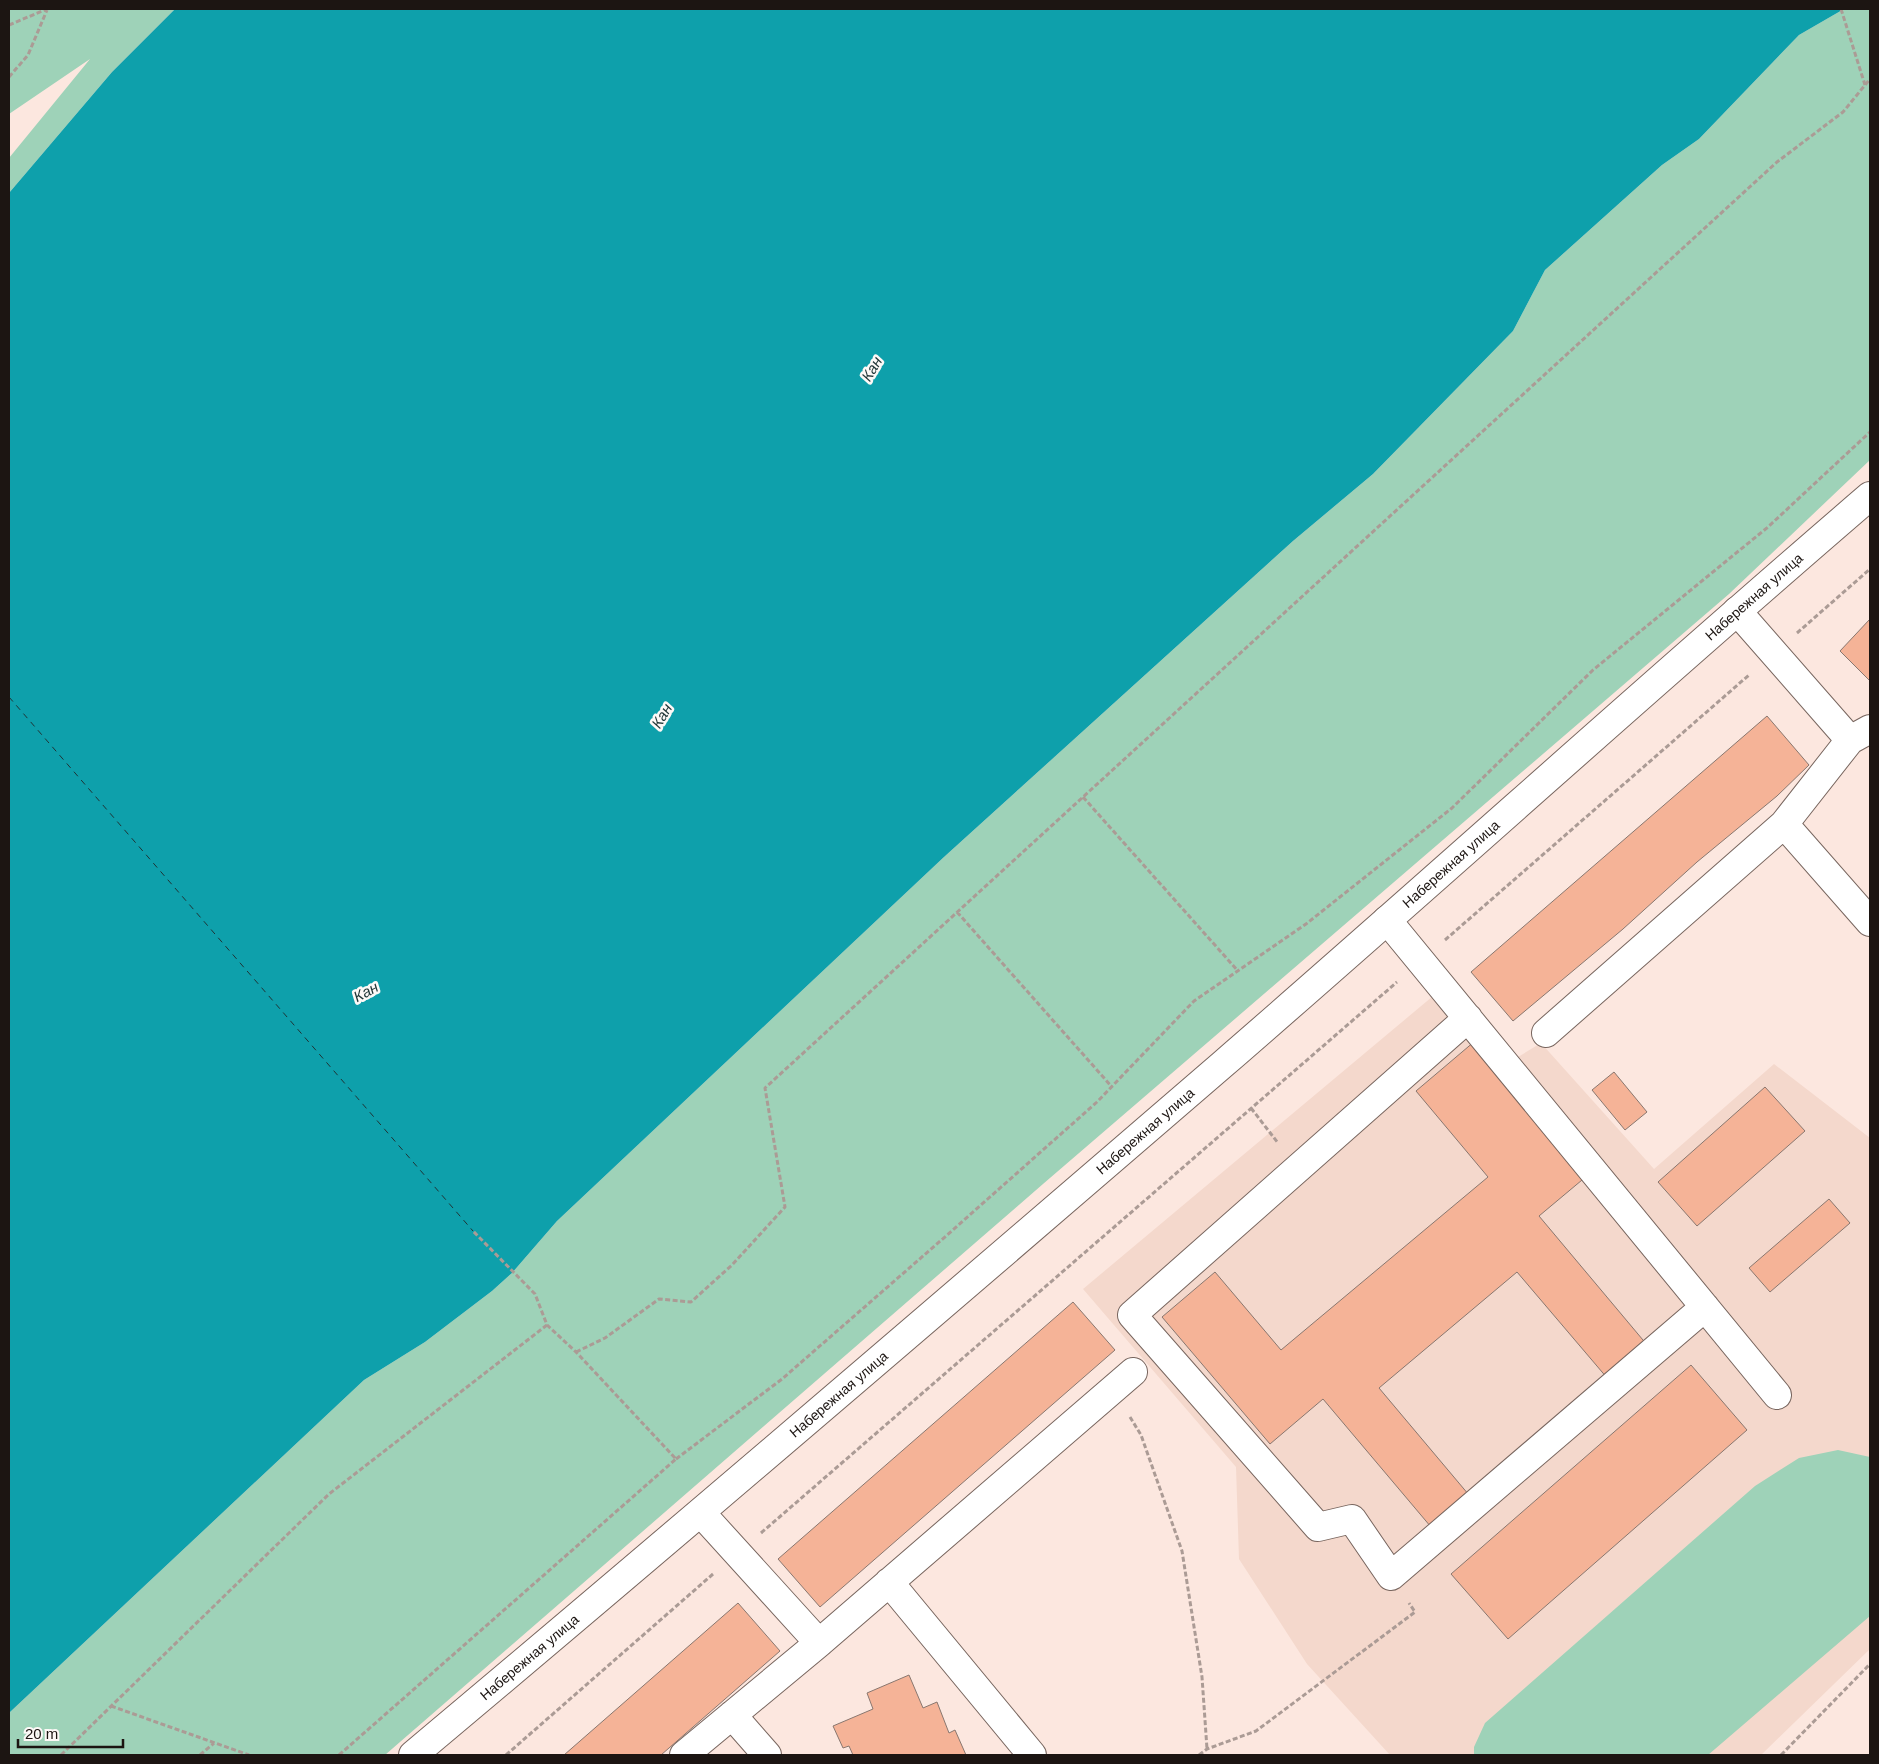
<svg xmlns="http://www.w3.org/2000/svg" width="1879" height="1764" viewBox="0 0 1879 1764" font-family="Helvetica,sans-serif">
	<rect width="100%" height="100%" fill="#fce7df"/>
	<path fill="#f4d8cc" d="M1451,981L1518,1057L1541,1043L1654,1169L1774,1064L1870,1138V1649L1761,1755H1390L1307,1664L1239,1559L1236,1467L1083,1289Z"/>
	<path fill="#9ed2b8" d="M9,9H175L112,72L9,193V158L90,59L9,114Z
		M1844,9H1870V460L1729,594L1043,1184L385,1755H9V1713L364,1380L425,1342L492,1291L512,1273L557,1221L944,857L1293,541L1373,474L1513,331L1545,270L1662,165L1699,139L1799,35Z
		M1838,1450L1870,1457V1616L1708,1755H1474V1747L1485,1723L1755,1486L1799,1458Z"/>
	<path fill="#0ea0ab" d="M175,9H1844L1799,35L1699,139L1662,165L1545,270L1513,331L1373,474L1293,541L944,857L557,1221L512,1273L492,1291L425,1342L364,1380L9,1713V193L112,72Z"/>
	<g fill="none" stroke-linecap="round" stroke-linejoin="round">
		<path stroke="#1f3436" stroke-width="1" stroke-dasharray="6 5" stroke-linecap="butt" d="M9,697L473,1231"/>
	</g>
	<path fill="#f5b397" stroke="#89776f" d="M1870,619V681L1840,651Z
		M1767,716L1809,765L1777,796L1697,862L1623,929L1513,1021L1471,972Z
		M1475,1041L1588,1175L1539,1216L1648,1346L1608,1379L1517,1272L1379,1388L1469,1495L1431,1527L1323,1399L1270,1444L1162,1317L1215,1272L1281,1350L1488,1177L1416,1091Z
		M1614,1072L1647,1112L1625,1130L1592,1090Z
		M1765,1087L1805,1131L1697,1226L1658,1182Z
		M1829,1199L1850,1223L1770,1292L1749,1268Z
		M1073,1302L1115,1350L820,1607L778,1559Z
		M1691,1365L1747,1430L1508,1639L1451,1574Z
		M738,1603L780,1651L661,1755H564Z
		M909,1675L923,1708L937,1702L949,1733L955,1730L966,1755H853L849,1746L843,1748L833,1726L873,1709L867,1693Z"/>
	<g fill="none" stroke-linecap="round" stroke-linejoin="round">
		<g stroke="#77655e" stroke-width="30">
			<path id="minor" d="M1850,740L1870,729
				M1784,824L1870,922
				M1387,920L1777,1395
				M1468,1018L1132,1315L1318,1527L1352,1519L1391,1576L1705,1307
				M1546,1033L1784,824L1850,740L1737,611
				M889,1582L1032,1755
				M819,1643L1133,1372
				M732,1715L767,1755
				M684,1755L819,1643L701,1513"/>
		</g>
		<g stroke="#77655e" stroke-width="30">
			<g id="major">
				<path id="s1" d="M413,1755C685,1527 954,1296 1223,1064C1440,876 1652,683 1870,496"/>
			</g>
		</g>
		<path stroke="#ab9b95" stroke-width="3" stroke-dasharray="5 2.5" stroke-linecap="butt" d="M1841,9L1865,85
			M9,25L47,9
			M9,77L28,55L47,10
			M1797,633L1870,569
			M1083,797L1238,971
			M957,912L1112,1087
			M1445,940L1749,675
			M1251,1108L1278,1143
			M576,1352L605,1338L659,1299L691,1302L732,1265L785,1207L765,1088L1777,162L1843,112L1870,79
			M1130,1417L1141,1435L1182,1551L1202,1677L1207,1749
			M676,1459L782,1379L946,1236L1097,1102L1194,1001L1306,924L1452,808L1593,670L1768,527L1870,432
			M761,1533L1397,982
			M111,1706L249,1755
			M61,1755L329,1494L547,1325
			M200,1755L214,1743
			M339,1755L676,1459L576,1352L547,1325L535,1294L473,1231
			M506,1755L713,1574
			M1199,1755L1207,1749L1256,1731L1415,1612L1409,1603
			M1781,1755L1870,1664"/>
		<use href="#minor" stroke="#fff" stroke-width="28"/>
		<use href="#major" stroke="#fff" stroke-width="28"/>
	</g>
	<g text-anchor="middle" stroke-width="5" stroke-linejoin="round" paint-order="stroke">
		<g font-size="14" fill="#1c1512" stroke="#fdf9f7">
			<text dy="5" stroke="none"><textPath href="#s1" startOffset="1772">Набережная улица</textPath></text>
			<text dy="5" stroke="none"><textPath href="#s1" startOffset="1368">Набережная улица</textPath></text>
			<text dy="5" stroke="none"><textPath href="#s1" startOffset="962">Набережная улица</textPath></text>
			<text dy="5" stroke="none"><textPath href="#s1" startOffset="558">Набережная улица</textPath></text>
			<text dy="5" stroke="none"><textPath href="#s1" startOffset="152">Набережная улица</textPath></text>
		</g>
		<g font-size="15" font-style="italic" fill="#1f3436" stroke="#fdf9f7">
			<text transform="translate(872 369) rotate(-59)" y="5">Кан</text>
			<text transform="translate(662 716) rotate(-59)" y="5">Кан</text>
			<text transform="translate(366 992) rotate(-28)" y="5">Кан</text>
		</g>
	</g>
	<rect width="1879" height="1764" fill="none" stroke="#1c1512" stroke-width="20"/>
	<path d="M18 1739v8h105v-8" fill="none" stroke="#1c1512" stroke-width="2.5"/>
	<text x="25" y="1739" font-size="15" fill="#1c1512" stroke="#fdf9f7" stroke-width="4" paint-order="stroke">20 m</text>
</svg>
